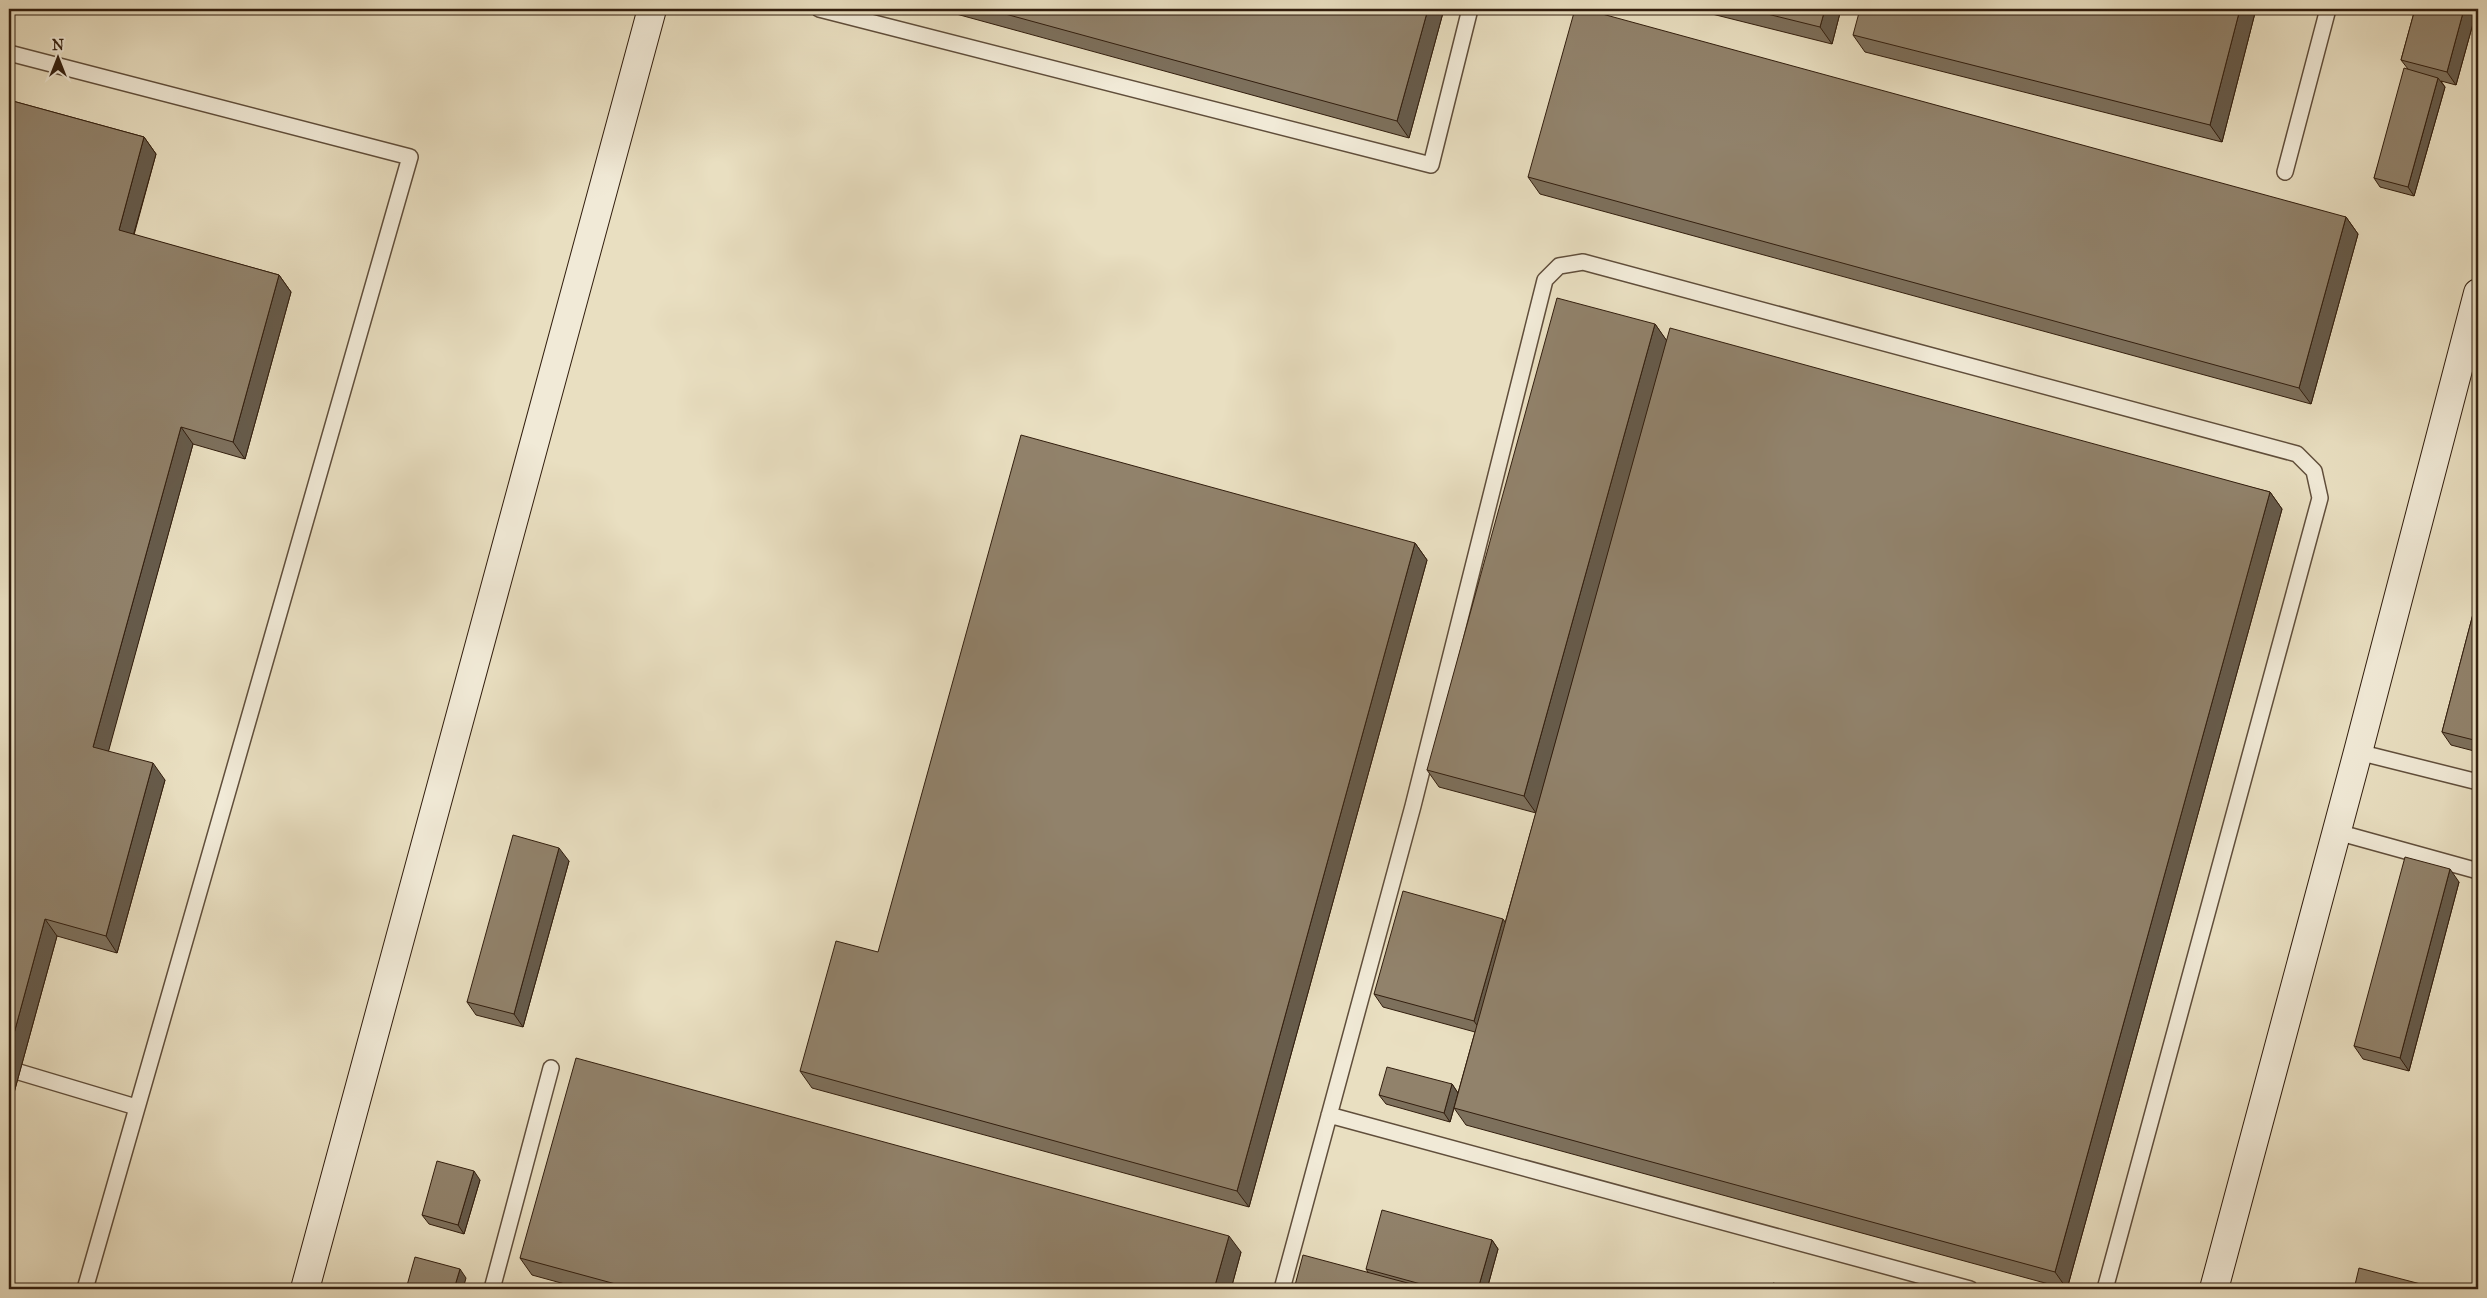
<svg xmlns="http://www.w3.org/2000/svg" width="2487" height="1298" viewBox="0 0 2487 1298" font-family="'IM FELL Great Primer',serif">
	<rect width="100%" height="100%" fill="#e9dfc1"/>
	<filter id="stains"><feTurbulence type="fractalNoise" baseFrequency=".004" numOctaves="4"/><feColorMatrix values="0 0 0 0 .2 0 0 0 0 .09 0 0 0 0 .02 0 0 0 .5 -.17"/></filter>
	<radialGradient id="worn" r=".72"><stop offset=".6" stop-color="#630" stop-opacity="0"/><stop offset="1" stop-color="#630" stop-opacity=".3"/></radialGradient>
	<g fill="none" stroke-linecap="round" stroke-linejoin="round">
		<g stroke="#604e3b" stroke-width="18">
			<path id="lane" d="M819,9L1431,165L1470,9
				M9,53L410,157L85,1289
				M2285,172L2328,9
				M2358,752L2478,782
				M2337,832L2478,871
				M9,1069L136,1107
				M1329,1115L1970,1289
				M492,1289L551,1068
				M1282,1289L1413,806L1545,280L1559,266L1583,262L2297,454L2314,471L2320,498L2105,1289"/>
		</g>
		<g stroke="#321e0e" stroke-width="30">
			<path id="secondary" d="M305,1289L652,9
				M2214,1289L2358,752L2478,293"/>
		</g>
		<use href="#lane" stroke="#f1ead7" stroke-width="15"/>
		<use href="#secondary" stroke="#f1ead7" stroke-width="28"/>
	</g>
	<path fill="#7d705c" stroke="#321e0e" d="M938,9H1444L1409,138Z
		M1692,9H1841L1832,44Z
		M2256,9L2222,142L1865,52L1853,35Z
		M2415,9H2477L2456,85L2441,81L2445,87L2414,196L2380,187L2374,178L2408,69L2401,60Z
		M9,100L144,137L156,154L134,235L279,275L291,292L245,459L193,444L108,751L165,780L117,953L57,936L9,1111Z
		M1528,177L2346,217L2358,234L2311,404L1540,194Z
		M1655,324L1666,340L2270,492L2282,509L2067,1289L1466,1125L1454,1108L1450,1122L1386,1104L1379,1095L1452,1084L1458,1093L1475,1032L1383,1007L1374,994L1505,923L1536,813L1439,787L1427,770Z
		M1415,543L1427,560L1249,1207L812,1088L800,1071Z
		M2478,595V752L2451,745L2442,732Z
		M569,861L523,1027L476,1015L467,1002Z
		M2459,882L2409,1071L2363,1059L2354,1046Z
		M480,1180L464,1234L429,1224L422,1215Z
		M1492,1240L1498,1249L1487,1289H1294L1368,1272L1366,1269Z
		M1241,1252L1231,1289H583L532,1275L520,1258Z"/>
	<path fill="#665b4b" stroke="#321e0e" d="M1428,9H1444L1409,138L1397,121Z
		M1825,9H1841L1832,44L1820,27Z
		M2240,9H2256L2222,142L2210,125Z
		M2464,9H2477L2456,85L2447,72Z
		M2438,78L2445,87L2414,196L2408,187Z
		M144,137L156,154L130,247L119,230Z
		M2346,217L2358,234L2311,404L2299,388Z
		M279,275L291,292L245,459L233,442Z
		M1655,324L1667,341L1536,813L1524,796Z
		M181,427L193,444L105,764L93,747Z
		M2270,492L2282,509L2067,1289L2055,1272Z
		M1415,543L1427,560L1249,1207L1237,1191Z
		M153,763L165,780L117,953L106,936Z
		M559,848L569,861L523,1027L514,1014Z
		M2450,869L2459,882L2409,1071L2400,1058Z
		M45,919L57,936L9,1111V1052Z
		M1503,919L1512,932L1483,1034L1474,1021Z
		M1452,1084L1458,1093L1450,1122L1444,1113Z
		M474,1171L480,1180L464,1234L458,1225Z
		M1229,1236L1241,1252L1231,1289H1214Z
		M1492,1240L1498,1249L1487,1289H1478Z
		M460,1269L466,1278L463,1289H454Z"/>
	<path fill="#91826b" stroke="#321e0e" d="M987,9H1428L1397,121Z
		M1575,9H1584L2346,217L2299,388L1528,177Z
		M1747,9H1825L1820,27Z
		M1860,9H2240L2210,125L1853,35Z
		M2415,9H2464L2447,72L2401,60Z
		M2404,68L2438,78L2408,187L2374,178Z
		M9,100L144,137L119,230L279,275L233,442L181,427L93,747L153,763L106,936L45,919L9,1052Z
		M1557,298L1655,324L1524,796L1427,770Z
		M1670,328L2270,492L2055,1272L1454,1108Z
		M1021,435L1415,543L1237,1191L800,1071L836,941L878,952Z
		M2478,595V741L2442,732Z
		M513,835L559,848L514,1014L467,1002Z
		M2405,857L2450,869L2400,1058L2354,1046Z
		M1403,891L1503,919L1474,1021L1374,994Z
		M576,1058L1229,1236L1214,1289H634L520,1258Z
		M1387,1067L1452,1084L1444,1113L1379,1095Z
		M437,1161L474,1171L458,1225L422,1215Z
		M1382,1210L1492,1240L1478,1289H1439L1366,1269Z
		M1303,1255L1430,1289H1294Z
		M415,1257L460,1269L454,1289H406Z
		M2359,1268L2440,1289H2354Z
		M1773,1283L1797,1289H1771Z"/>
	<rect width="2487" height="1298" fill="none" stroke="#e9dfc1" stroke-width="30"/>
	<rect x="10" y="10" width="2467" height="1278" fill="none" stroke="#321e0e" stroke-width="2.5"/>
	<rect x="15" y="15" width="2457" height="1268" fill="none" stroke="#321e0e"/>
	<g transform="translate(58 58)" stroke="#f1ead7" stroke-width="4" paint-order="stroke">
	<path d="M0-4L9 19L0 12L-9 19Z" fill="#321e0e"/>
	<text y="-8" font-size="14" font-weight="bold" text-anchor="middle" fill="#321e0e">N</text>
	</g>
	<rect width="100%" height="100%" filter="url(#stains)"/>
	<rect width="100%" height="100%" fill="url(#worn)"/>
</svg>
